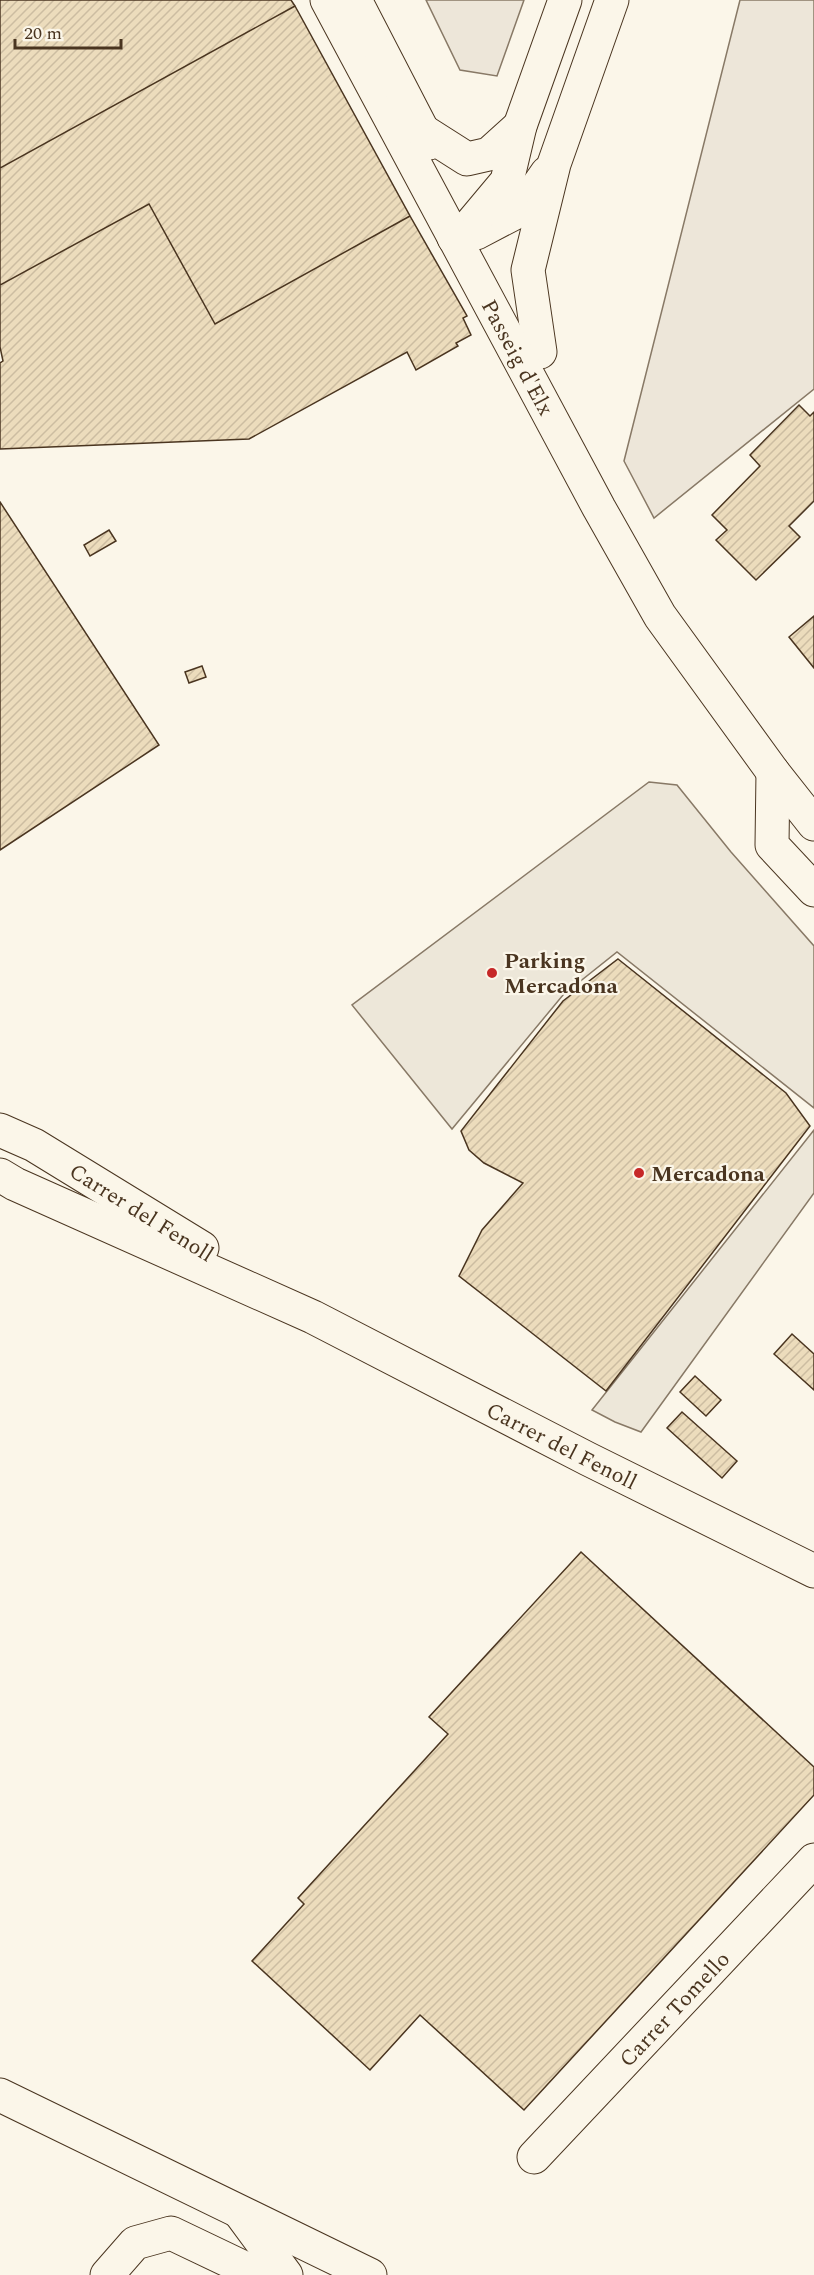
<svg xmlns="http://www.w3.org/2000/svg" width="814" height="2275" viewBox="0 0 814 2275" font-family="Spectral,serif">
	<defs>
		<pattern id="building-hatch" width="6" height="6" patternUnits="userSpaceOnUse" patternTransform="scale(1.5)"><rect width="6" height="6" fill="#ecdcbc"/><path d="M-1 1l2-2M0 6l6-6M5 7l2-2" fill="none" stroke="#ccbda1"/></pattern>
	</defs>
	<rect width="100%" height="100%" fill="#fbf6e9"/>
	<path fill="#ede6d9" stroke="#887966" stroke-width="1.5" d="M426,0H524L497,76L460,70Z
		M740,0H814V389L654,518L624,461Z"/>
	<path fill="#ede7d9" stroke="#887966" stroke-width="1.5" d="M649,782L677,785L731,852L814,946V1108L617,952L563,995L452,1129L352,1005Z
		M814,1130V1193L641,1432L615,1422L592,1410Z"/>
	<path fill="url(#building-hatch)" stroke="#4a3520" stroke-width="1.5" d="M0,0H291L295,6L0,168Z
		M295,6L410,216L215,324L149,204L0,285V168Z
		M149,204L215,324L410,216L467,316L463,318L471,335L456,343L458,346L416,370L407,352L249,439L0,449V363L3,361L0,347V285Z
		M799,405L810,416L814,412V501L789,526L800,537L756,580L716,540L727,530L712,515L760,466L750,455Z
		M0,502L159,745L0,850Z
		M109,530L116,541L90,556L84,545Z
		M814,616V668L789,637Z
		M202,666L206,677L189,683L185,672Z
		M618,959L786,1093L810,1126L606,1391L459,1276L482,1230L523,1183L484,1163L469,1150L461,1131L563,1001Z
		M792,1334L814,1354V1390L774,1354Z
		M695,1376L721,1400L706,1416L680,1392Z
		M682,1412L737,1461L722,1478L667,1428Z
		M581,1552L814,1767V1795L524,2110L420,2015L370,2070L252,1961L304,1904L298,1898L448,1734L429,1717Z"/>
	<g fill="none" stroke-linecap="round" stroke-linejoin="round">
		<g stroke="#4a3520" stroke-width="35">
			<g id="minor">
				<path d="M423,131L467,159L489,154L520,126"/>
				<path d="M468,235L476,233L522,209L547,173"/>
				<path d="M454,238L471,224L507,181L520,126L565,0"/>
				<path d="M540,352L528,270L554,164L612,0"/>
				<path d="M773,772L772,845L814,890"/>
				<path d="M0,1130L34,1145L202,1248"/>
				<path id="s1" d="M0,1175L15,1184L313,1317L588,1459L814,1571"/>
				<path d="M0,2095L370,2275"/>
				<path id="s2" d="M534,2157L814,1860"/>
				<path d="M241,2214L286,2275"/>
				<path d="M107,2275L135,2243L171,2233L259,2275"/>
			</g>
		</g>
		<g stroke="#4a3520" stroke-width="35">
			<g id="highway">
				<path id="s3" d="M327,0L599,508L660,616L773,772L814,824"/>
				<path d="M355,0L429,143"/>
			</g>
		</g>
		<use href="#minor" stroke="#fbf6e9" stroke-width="33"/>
		<use href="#highway" stroke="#fbf6e9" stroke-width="33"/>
	</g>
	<g fill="#c62828" stroke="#fbf6e9" stroke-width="2">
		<circle cx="492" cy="973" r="6"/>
		<circle cx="639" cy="1173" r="6"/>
	</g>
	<g text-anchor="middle" stroke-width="4.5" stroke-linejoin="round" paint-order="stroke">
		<g font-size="22" fill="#4a3520" stroke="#fbf6e9">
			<text dy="8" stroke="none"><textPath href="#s3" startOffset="405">Passeig d'Elx</textPath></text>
			<text transform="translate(142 1212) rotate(32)" y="8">Carrer del Fenoll</text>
			<text dy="8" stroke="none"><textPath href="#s1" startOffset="624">Carrer del Fenoll</textPath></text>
			<text dy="8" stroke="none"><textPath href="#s2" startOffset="204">Carrer Tomello</textPath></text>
		</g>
		<g font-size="22" font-weight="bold" fill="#4a3520" stroke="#fbf6e9" text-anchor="start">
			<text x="504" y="968">Parking<tspan x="504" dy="25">Mercadona</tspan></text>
			<text x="651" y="1181">Mercadona</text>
		</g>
	</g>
	<path d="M15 39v9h106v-9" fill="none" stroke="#4a3520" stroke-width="3"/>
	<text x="24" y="39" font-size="18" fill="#4a3520" stroke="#fbf6e9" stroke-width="4.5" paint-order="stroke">20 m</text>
</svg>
